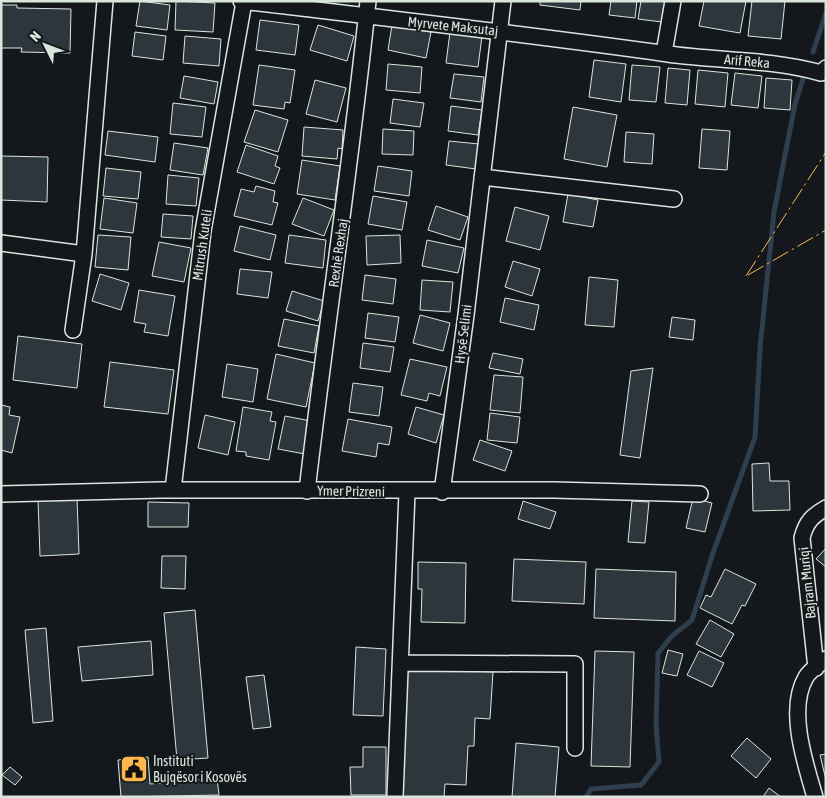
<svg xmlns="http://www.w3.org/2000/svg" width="827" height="798" viewBox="0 0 827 798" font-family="'Asap Condensed',sans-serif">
	<rect width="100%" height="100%" fill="#14181c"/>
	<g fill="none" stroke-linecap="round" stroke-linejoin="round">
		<path stroke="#2f3f4d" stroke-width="5" d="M813,52L826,13
			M586,797L591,789L641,785L659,762L656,725L658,653L672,636L692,620L713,553L755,437L760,348L774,212L795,104L803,79"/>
	</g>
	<path fill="#2c363c" stroke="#d8e6dc" d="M140,1L170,5L167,30L136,26Z
		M176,1L215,3L213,32L175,30Z
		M540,1H581L580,10L540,5Z
		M611,1H637L635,18L609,15Z
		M641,1H666L662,22L638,19Z
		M704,1H746L740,33L699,26Z
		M752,1H785L781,39L748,36Z
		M1,5H17V8L71,9L70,53L21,52L22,48H1Z
		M260,20L299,25L295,55L256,50Z
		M318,25L354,36L347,61L310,50Z
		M392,25L431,32L426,58L388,50Z
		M135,32L166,36L163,60L132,56Z
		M450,32L482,36L478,67L446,63Z
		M185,36L221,39L219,66L183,63Z
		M594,60L626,64L621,102L589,97Z
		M388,64L422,67L420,93L386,90Z
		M259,65L295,70L290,103L285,102L284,109L253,105Z
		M632,65L660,67L656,102L629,100Z
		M668,68L690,70L687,105L665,103Z
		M698,70L728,73L725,107L695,104Z
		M735,73L762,76L758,108L731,105Z
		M454,74L484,77L481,102L450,98Z
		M184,76L218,82L214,104L180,98Z
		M766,78L792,80L790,110L764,108Z
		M315,80L346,88L337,122L306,114Z
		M393,99L424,103L420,127L390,123Z
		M173,103L206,107L202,137L170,134Z
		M451,106L482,110L478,135L448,131Z
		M573,107L617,115L607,167L564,159Z
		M255,110L288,120L278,152L244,142Z
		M304,127L343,130L342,149L338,148L337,159L302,156Z
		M383,129L414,131L413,155L382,154Z
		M702,129L730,131L727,170L699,168Z
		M108,131L158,137L155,162L105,155Z
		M626,132L654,134L652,164L624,162Z
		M449,141L479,144L476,169L446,165Z
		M174,143L208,148L203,175L170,170Z
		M246,145L278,156L275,166L280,168L274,184L237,172Z
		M1,156L48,157L47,202L1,200Z
		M302,160L340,166L335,200L297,194Z
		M378,166L412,171L409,196L374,191Z
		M106,168L141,172L138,199L103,196Z
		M168,175L199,178L196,206L166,204Z
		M256,186L275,191L273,202L278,203L272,225L234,216L241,189L254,192Z
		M568,194L598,200L593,227L563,222Z
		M373,196L407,202L402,230L368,224Z
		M104,198L137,203L133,233L100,229Z
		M303,198L334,210L324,236L292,224Z
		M436,206L468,217L460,240L428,230Z
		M515,207L549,216L540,250L506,241Z
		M163,214L193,216L191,239L161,237Z
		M240,226L276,235L270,260L234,251Z
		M98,235L131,237L128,270L95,267Z
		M289,235L326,240L323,268L285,263Z
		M400,235L401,263L367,265L366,236Z
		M427,240L464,248L458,273L422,266Z
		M159,242L191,248L184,282L152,276Z
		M513,261L540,269L532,296L505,287Z
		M240,269L272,272L268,298L237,294Z
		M100,274L129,283L121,310L92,301Z
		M365,275L396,279L393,304L362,300Z
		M589,277L618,280L614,327L585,325Z
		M422,280L453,282L450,312L420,310Z
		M139,290L175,296L168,336L144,332L146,324L134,322Z
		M292,291L324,301L318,321L286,311Z
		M505,298L539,305L534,330L500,322Z
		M368,313L399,317L395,342L365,338Z
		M420,315L450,323L443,351L413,343Z
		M672,317L695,320L693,340L669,337Z
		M284,319L319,326L314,353L278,346Z
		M18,336L82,344L77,388L13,380Z
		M363,343L394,347L390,372L360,368Z
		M493,353L523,359L520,374L489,368Z
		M276,354L315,363L306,407L267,399Z
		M410,359L447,367L440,396L429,393L427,401L401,395Z
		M110,362L174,370L168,414L104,407Z
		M227,364L258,369L253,402L222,397Z
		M653,368L640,458L620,455L631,371Z
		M494,375L523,377L520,413L490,410Z
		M353,383L383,387L379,416L349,412Z
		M1,405L10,407L9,415L20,417L12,453L1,450Z
		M243,407L272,412L270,421L276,422L269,460L246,456V452L236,451Z
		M416,407L444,415L436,443L408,434Z
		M490,413L520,417L517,443L487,440Z
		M205,415L235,422L228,455L198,448Z
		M285,416L311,421L305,454L278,449Z
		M348,419L392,427L389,445L378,443L376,457L342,451Z
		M480,440L512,451L505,471L473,460Z
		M769,463L770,481H789L790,510L753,511L752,464Z
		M77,497L79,554L40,556L38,499Z
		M693,498L712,503L705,532L686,528Z
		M523,501L556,512L550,529L518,519Z
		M632,501L649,502L645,543L628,542Z
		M148,502L189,503L188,527H148Z
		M826,548V567L816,559Z
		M162,556H186L185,589L161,588Z
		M514,559L586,562L584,604L512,601Z
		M418,562L466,563L465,623L421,622L422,589H418Z
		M596,569L676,572L675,621L594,618Z
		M725,569L756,584L745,606L742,605L732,624L700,608L706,595L711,597Z
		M195,610L208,758L177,760L164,613Z
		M710,620L734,634L721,657L696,644Z
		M46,628L53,721L33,723L25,630Z
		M151,641L153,675L82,681L78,647Z
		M356,647L386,649L383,716L353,715Z
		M668,650L683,654L677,676L662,673Z
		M595,651L634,652L630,767L591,766Z
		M699,651L724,663L712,687L687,675Z
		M408,667L493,672L490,719L475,718L474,746H468L466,785L445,784L444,797H400Z
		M264,675L271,727L253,729L246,677Z
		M747,738L771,759L756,778L731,756Z
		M516,743L559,747L555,797H512Z
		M363,747H386V795H351L350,767H363Z
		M826,754V780L820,755Z
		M148,757L150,784L217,778L219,795L121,797L118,760Z
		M10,767L22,777L15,785L2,775Z
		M769,788L781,797H763Z"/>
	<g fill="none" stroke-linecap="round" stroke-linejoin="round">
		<g stroke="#d8e6dc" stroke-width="18">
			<path id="street" d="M241,1C384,18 526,34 668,54C720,61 771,59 821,73L826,68
				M664,53L673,1
				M482,177L674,199
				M1,243L84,254L105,1
				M73,330L84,254
				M173,490L203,231L244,2
				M307,491C326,327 351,165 368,1
				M442,492L466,315L503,1
				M1,494L160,490H554L700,494
				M401,663L575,664V748
				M816,668L802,538C806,522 812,516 826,508
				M395,797L407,492
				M815,797C805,763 787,709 806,677C810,670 820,664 826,659"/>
		</g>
		<use href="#street" stroke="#14181c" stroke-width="15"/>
		<path stroke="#ffb74d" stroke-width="1" stroke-dasharray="18 4 2.5 4" stroke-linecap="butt" d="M748,275L826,230
			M746,276L826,152"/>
	</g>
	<defs>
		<g id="civic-square" transform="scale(1.4375)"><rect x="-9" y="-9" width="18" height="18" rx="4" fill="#ffb74d" stroke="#14181c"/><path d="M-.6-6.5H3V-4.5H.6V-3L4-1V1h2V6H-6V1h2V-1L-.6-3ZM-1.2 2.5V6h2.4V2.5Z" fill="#111"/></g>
	</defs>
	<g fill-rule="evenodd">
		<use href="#civic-square" x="134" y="769"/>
	</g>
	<g text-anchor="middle" stroke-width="4" stroke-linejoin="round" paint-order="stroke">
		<g font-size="14" fill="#d8e6dc" stroke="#14181c">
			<text transform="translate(453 26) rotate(6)" y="5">Myrvete Maksutaj</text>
			<text transform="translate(747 61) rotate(5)" y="5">Arif Reka</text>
			<text transform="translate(202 245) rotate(-82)" y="5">Mitrush Kuteli</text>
			<text transform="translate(338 253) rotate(-82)" y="5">Rexhë Rexhaj</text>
			<text transform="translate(463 334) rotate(-83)" y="5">Hysë Selimi</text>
			<text transform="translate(351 491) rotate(1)" y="5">Ymer Prizreni</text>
			<text transform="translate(807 583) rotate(-96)" y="5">Bajram Muriqi</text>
		</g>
		<g font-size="14" fill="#d8e6dc" stroke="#14181c" text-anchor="start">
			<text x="153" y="766">Instituti<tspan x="153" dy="16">Bujqësor i Kosovës</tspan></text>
		</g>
	</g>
	<rect width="827" height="798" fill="none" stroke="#d8e6dc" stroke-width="5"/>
	<g transform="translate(45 45) rotate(312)" stroke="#14181c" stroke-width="4" paint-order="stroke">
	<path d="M0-4L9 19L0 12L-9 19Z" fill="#d8e6dc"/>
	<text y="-8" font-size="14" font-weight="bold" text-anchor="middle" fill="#d8e6dc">N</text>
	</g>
</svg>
